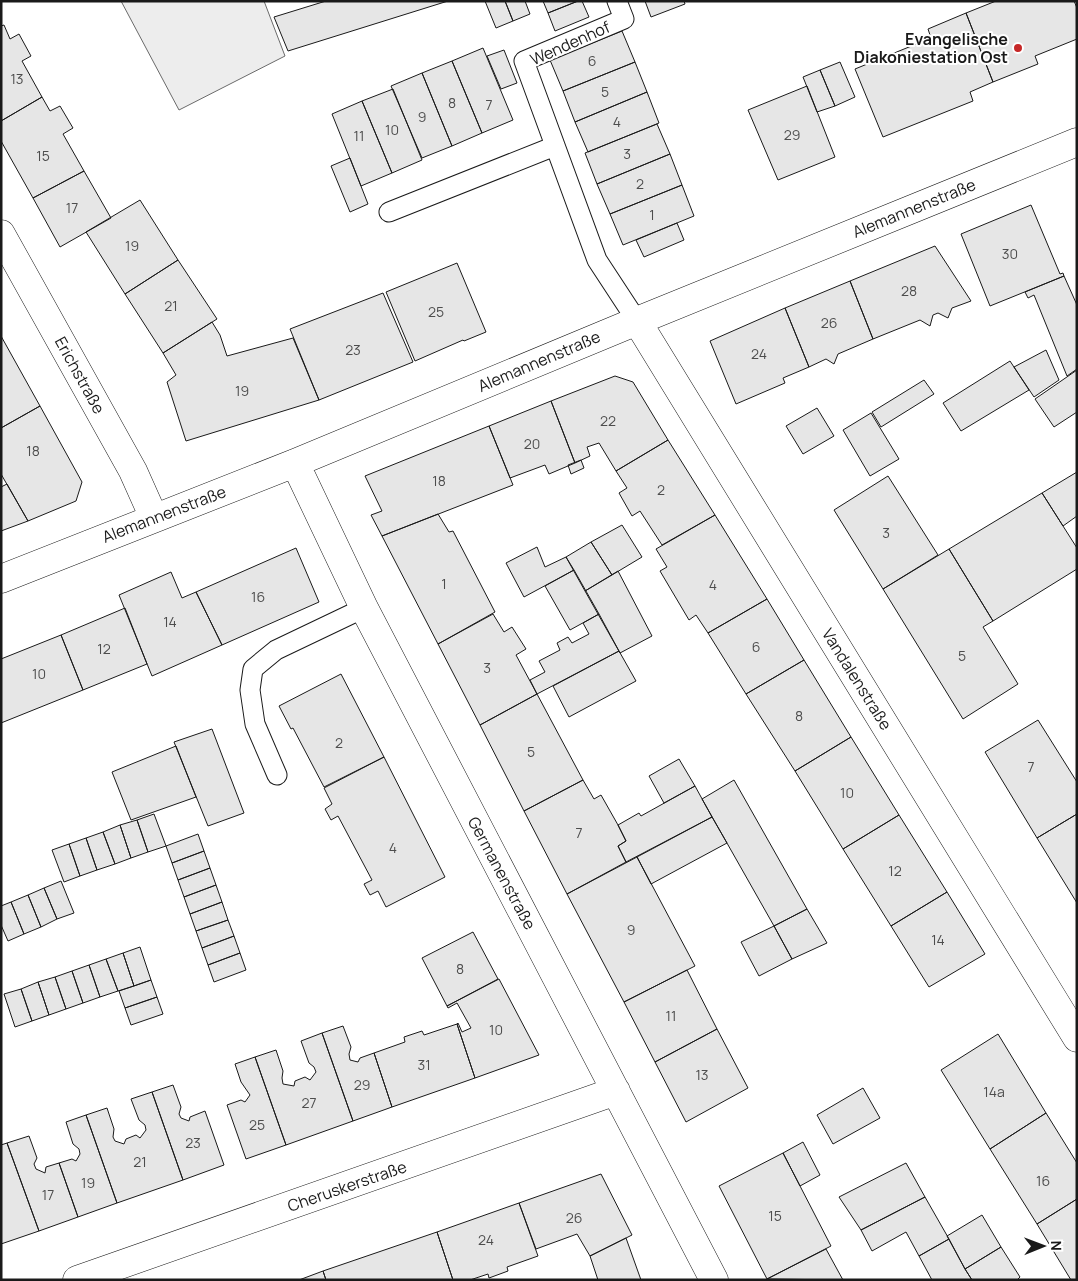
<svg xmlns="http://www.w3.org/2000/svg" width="1078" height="1281" viewBox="0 0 1078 1281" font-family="Manrope,sans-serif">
	<rect width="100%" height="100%" fill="#fff"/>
	<path fill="#ededed" stroke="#6a6a6a" d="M121,1H264L285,56L179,110Z"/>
	<path fill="#e6e6e6" stroke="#1a1a1a" d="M326,1H448L288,51L274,17Z
		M485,1H505L513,21L496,28Z
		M505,1H525L530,14L513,21Z
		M543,1H578L548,13Z
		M578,1H582L589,17L555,31L548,13Z
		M645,1H684L685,4L651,17Z
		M996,1H1074L1077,8V39L1035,56L1038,64L993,82L966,13Z
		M966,13L993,82L970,92L973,101L883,137L855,69L931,38L928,29Z
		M4,25L10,39L19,34L31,56L22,61L42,97L1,121V26Z
		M622,31L635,62L563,91L550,60Z
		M483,48L513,120L482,133L452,61Z
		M504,50L517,83L501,89L487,56Z
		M452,61L482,133L452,146L422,73Z
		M635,62L647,92L575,122L563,91Z
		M840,62L855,97L835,106L820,70Z
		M820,70L835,106L817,112L803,77Z
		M422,73L452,146L422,158L391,86Z
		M807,86L835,157L778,180L748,110Z
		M393,89L422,160L392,173L362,101Z
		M647,92L659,123L588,152L575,122Z
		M42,97L50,111L60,106L73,128L63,134L84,171L33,198L1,141V121Z
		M362,101L392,173L361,186L332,114Z
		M657,124L670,154L597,184L585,153Z
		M670,154L682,185L610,214L597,184Z
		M350,158L368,204L350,212L331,166Z
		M84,171L111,218L60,247L33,198Z
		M682,185L694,216L623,245L610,214Z
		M140,200L178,260L125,294L86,232Z
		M1031,205L1060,274L1063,273L1064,276L990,306L961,234Z
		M677,223L684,240L644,257L636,240Z
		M935,246L971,301L952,308L948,318L938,313L933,315L930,326L920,320L873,339L850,281Z
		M178,260L217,319L163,353L125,294Z
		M457,263L486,332L464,341L463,340L415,361L386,292Z
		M1064,276L1077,305V369L1067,376L1034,295L1028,298L1025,292Z
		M850,281L873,339L838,354L834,364L826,359L809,367L785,308Z
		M383,293L413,362L319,400L290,329Z
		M785,308L809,367L783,378L785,383L736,404L710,341Z
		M212,322L220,335L227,356L293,338L319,400L186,441L167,382L176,375L163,353Z
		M1,336L40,406L1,428Z
		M1046,350L1059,380L1034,397L1014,367Z
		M1010,361L1029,390L961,431L943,403Z
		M1077,370V412L1054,427L1035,399Z
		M615,376L633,382L668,440L616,471L599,443L587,447L590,456L575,463L551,401Z
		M924,380L934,394L881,427L872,412Z
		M551,401L575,463L549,474L545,465L510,478L489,426Z
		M40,406L82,482L76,501L28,521L1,474V428Z
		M817,408L834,436L803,454L786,426Z
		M871,413L899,459L870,476L843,430Z
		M489,426L513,485L382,536L371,515L382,511L365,476Z
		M668,440L715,515L662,545L640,511L632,516L619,493L627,488L616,471Z
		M581,460L584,468L571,474L568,465Z
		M1077,472V516L1063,526L1042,493Z
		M888,476L938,555L883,589L834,510Z
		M7,484L28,521L1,531V487Z
		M1042,493L1077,548V569L993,621L949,549Z
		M438,514L449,532L453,531L495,612L438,644L382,536Z
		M715,515L767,599L708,633L696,615L689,620L660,571L667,567L656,549Z
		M622,525L642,557L612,575L591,542Z
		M591,542L612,575L585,591L566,557Z
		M537,547L545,567L566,557L574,570L524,597L506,563Z
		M296,548L319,602L222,645L196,592Z
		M949,549L993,621L983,627L1018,684L963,719L883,589Z
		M574,570L599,614L570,630L545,586Z
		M618,571L652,636L620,653L585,591Z
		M171,572L182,598L196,592L222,645L152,676L119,595Z
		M767,599L804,660L746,694L708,633Z
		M125,608L147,664L83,690L61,635Z
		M493,614L504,632L512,627L526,649L516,655L537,694L480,725L438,644Z
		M599,614L619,651L537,694L530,680L545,672L539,661L560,650L557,643L568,637L572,643L589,634L583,623Z
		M61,635L83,690L1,723V659Z
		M619,651L636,681L569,717L553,686Z
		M804,660L851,737L795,771L746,694Z
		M341,674L384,757L324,787L293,728L291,729L279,706Z
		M537,694L583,780L524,811L480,725Z
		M1038,720L1077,782V814L1037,838L985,752Z
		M212,729L244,813L208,826L174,742Z
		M851,737L899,815L843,849L795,771Z
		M176,746L196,797L131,820L112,772Z
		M384,757L445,877L386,907L378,891L370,895L364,884L372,880L338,816L331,820L325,809L332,804L324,788Z
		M679,759L695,786L664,803L649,776Z
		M583,780L594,799L601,795L618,825L626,841L618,846L626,862L567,894L524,811Z
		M734,780L807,909L774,926L702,799Z
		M695,786L712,817L626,862L618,846L626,841L618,825L639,813L641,816Z
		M154,814L166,846L148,852L137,820Z
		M1077,814V903L1037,838Z
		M899,815L947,892L891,926L843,849Z
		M712,817L727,843L651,884L637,857Z
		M137,820L148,852L131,858L120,825Z
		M120,825L131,858L115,864L103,832Z
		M103,832L115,864L97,870L86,838Z
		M198,834L204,851L172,863L166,846Z
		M86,838L97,870L80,876L69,844Z
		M69,844L80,876L64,882L52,850Z
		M204,851L210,868L178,880L172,863Z
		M637,857L695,966L624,1002L567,894Z
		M210,868L216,885L184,897L178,880Z
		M61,881L74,913L57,919L44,888Z
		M216,885L222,902L190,914L184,897Z
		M44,888L57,919L41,927L28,895Z
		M947,892L985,954L929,987L891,926Z
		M28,895L41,927L24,934L11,902Z
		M11,902L24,934L8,941L1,925V906Z
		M222,902L228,920L196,931L190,914Z
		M807,909L827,943L792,959L774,926Z
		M228,920L234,936L202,948L196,931Z
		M774,926L792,959L759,976L741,942Z
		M473,932L498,979L447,1006L422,958Z
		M234,936L240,953L208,965L202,948Z
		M140,947L151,980L134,986L123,953Z
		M123,953L134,986L118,991L106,959Z
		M240,953L246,970L214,982L208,965Z
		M106,959L118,991L100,997L89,965Z
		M89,965L100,997L83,1003L72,971Z
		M687,970L717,1029L655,1062L624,1002Z
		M72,971L83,1003L66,1009L55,977Z
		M55,977L66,1009L49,1015L38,982Z
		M499,979L539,1055L475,1078L457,1024L458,1023L462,1032L471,1028L457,1003L448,1008L447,1006Z
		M151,980L157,997L125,1008L119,991Z
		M38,982L49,1015L32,1021L21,989Z
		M21,989L32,1021L15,1027L4,994Z
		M157,997L163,1014L131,1025L125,1008Z
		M457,1024L475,1078L392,1107L374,1053L405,1042L404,1037L422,1031L424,1035Z
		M343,1026L351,1047L349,1054L350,1060L358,1062L360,1058L374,1053L392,1107L353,1121L322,1033Z
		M717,1029L748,1088L686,1122L655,1062Z
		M322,1033L353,1121L286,1145L255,1057L276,1050L283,1071L282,1078L283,1084L294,1086L295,1081L305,1077L310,1080L316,1072L314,1067L309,1063L301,1041Z
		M998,1034L1046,1113L990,1149L941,1070Z
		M255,1057L286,1145L246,1159L227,1105L241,1100L245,1102L250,1095L241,1082L235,1064Z
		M173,1085L181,1107L179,1114L181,1118L189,1121L190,1117L205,1111L224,1165L183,1180L152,1092Z
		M863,1088L880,1118L833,1144L817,1115Z
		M152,1092L183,1180L117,1203L86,1115L107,1108L114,1129L113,1137L115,1141L124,1144L126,1139L136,1135L140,1138L146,1130L145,1125L139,1120L131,1099Z
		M1046,1113L1077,1163V1199L1037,1224L990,1149Z
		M86,1115L117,1203L78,1217L59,1163L72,1159L76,1161L80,1154L79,1149L73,1144L66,1122Z
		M29,1136L37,1158L34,1164L36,1169L45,1173L46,1167L59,1163L78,1217L39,1231L7,1143Z
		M803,1142L820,1175L800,1186L783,1153Z
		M7,1143L39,1231L1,1244V1145Z
		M783,1153L831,1246L767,1279L719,1186Z
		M906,1163L925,1197L861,1230L839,1197Z
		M601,1174L632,1235L590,1256L577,1234L536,1249L519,1203Z
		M925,1197L949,1239L919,1256L906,1232L872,1251L861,1230Z
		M1077,1199V1280H1071L1037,1224Z
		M519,1203L538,1256L507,1267L508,1271L489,1278L488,1274L470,1280H453L437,1232Z
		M982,1215L1001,1247L965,1269L947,1236Z
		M437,1232L453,1280H326L323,1271Z
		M626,1238L641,1280H598L590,1256Z
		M949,1239L965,1269L972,1280H932L919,1256Z
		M1001,1247L1020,1277L1017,1280H972L965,1269Z
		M826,1249L843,1280L767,1279Z
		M323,1271L326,1280H299Z"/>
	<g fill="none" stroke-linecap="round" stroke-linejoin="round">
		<g stroke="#1a1a1a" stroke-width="21">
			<path id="lane" d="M617,1L624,19L524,61L597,260L637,321
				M389,212L555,146
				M277,775L255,724L250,690L253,669L276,650L364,608"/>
		</g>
		<g stroke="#1a1a1a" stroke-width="29">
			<path id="street" d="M1,234L133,471L154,518
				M637,321L1077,1038
				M295,463L364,608L714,1280
				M1,579L295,463L637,321L1077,142
				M77,1280L616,1091"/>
		</g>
		<use href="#lane" stroke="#fff" stroke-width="19"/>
		<use href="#street" stroke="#fff" stroke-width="28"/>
	</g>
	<circle fill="#c62828" stroke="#fff" stroke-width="2" cx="1018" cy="48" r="5"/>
	<g text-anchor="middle" stroke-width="4" stroke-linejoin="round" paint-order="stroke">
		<g font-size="14" fill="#4d4d4d">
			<text x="592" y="66">6</text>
			<text x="17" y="84">13</text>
			<text x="605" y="97">5</text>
			<text x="452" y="108">8</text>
			<text x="489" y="110">7</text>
			<text x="422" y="122">9</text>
			<text x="617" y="127">4</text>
			<text x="392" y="135">10</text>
			<text x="792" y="140">29</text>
			<text x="359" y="141">11</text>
			<text x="627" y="159">3</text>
			<text x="43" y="161">15</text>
			<text x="640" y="189">2</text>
			<text x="72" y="213">17</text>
			<text x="652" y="220">1</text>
			<text x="132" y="251">19</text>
			<text x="1010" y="259">30</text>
			<text x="909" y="296">28</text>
			<text x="171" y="311">21</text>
			<text x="436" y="317">25</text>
			<text x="829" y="328">26</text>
			<text x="353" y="355">23</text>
			<text x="759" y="359">24</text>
			<text x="242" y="396">19</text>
			<text x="608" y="426">22</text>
			<text x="532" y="449">20</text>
			<text x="33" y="456">18</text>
			<text x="439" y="486">18</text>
			<text x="661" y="495">2</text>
			<text x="886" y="538">3</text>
			<text x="444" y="589">1</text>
			<text x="713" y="590">4</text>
			<text x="258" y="602">16</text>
			<text x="170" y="627">14</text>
			<text x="756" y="652">6</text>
			<text x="104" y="654">12</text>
			<text x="962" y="661">5</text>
			<text x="487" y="673">3</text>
			<text x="39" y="679">10</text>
			<text x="799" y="721">8</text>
			<text x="339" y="748">2</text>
			<text x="531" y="757">5</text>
			<text x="1031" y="772">7</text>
			<text x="847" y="798">10</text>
			<text x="579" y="838">7</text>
			<text x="393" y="853">4</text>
			<text x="895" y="876">12</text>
			<text x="631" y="935">9</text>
			<text x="938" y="945">14</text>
			<text x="460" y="974">8</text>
			<text x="671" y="1021">11</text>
			<text x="496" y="1035">10</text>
			<text x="424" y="1070">31</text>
			<text x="702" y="1080">13</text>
			<text x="362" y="1090">29</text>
			<text x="994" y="1097">14a</text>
			<text x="309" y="1108">27</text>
			<text x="257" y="1130">25</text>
			<text x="193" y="1148">23</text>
			<text x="140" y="1167">21</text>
			<text x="1043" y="1186">16</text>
			<text x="88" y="1188">19</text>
			<text x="48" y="1200">17</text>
			<text x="775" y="1221">15</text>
			<text x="574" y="1223">26</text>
			<text x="486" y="1245">24</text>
		</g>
		<g font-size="16" font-weight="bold" fill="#1a1a1a" stroke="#fff" text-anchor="end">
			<text x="1008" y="45">Evangelische<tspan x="1008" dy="18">Diakoniestation Ost</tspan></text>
		</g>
		<g font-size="16" fill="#1a1a1a" stroke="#fff">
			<text transform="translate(570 43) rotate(-24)" y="6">Wendenhof</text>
			<text transform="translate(914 208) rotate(-22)" y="6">Alemannenstraße</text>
			<text transform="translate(539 361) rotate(-23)" y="6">Alemannenstraße</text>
			<text transform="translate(80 375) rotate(61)" y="6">Erichstraße</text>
			<text transform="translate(164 514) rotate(-21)" y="6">Alemannenstraße</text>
			<text transform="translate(857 679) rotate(58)" y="6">Vandalenstraße</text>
			<text transform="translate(502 873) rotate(62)" y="6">Germanenstraße</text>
			<text transform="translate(347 1186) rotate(-19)" y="6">Cheruskerstraße</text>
		</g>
	</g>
	<rect width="1078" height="1281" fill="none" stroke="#1a1a1a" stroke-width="5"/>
	<g transform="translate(1043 1246) rotate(89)" stroke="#ffffff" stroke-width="4" paint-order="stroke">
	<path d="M0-4L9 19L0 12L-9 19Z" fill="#1a1a1a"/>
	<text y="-8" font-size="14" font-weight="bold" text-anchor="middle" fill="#1a1a1a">N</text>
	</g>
</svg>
